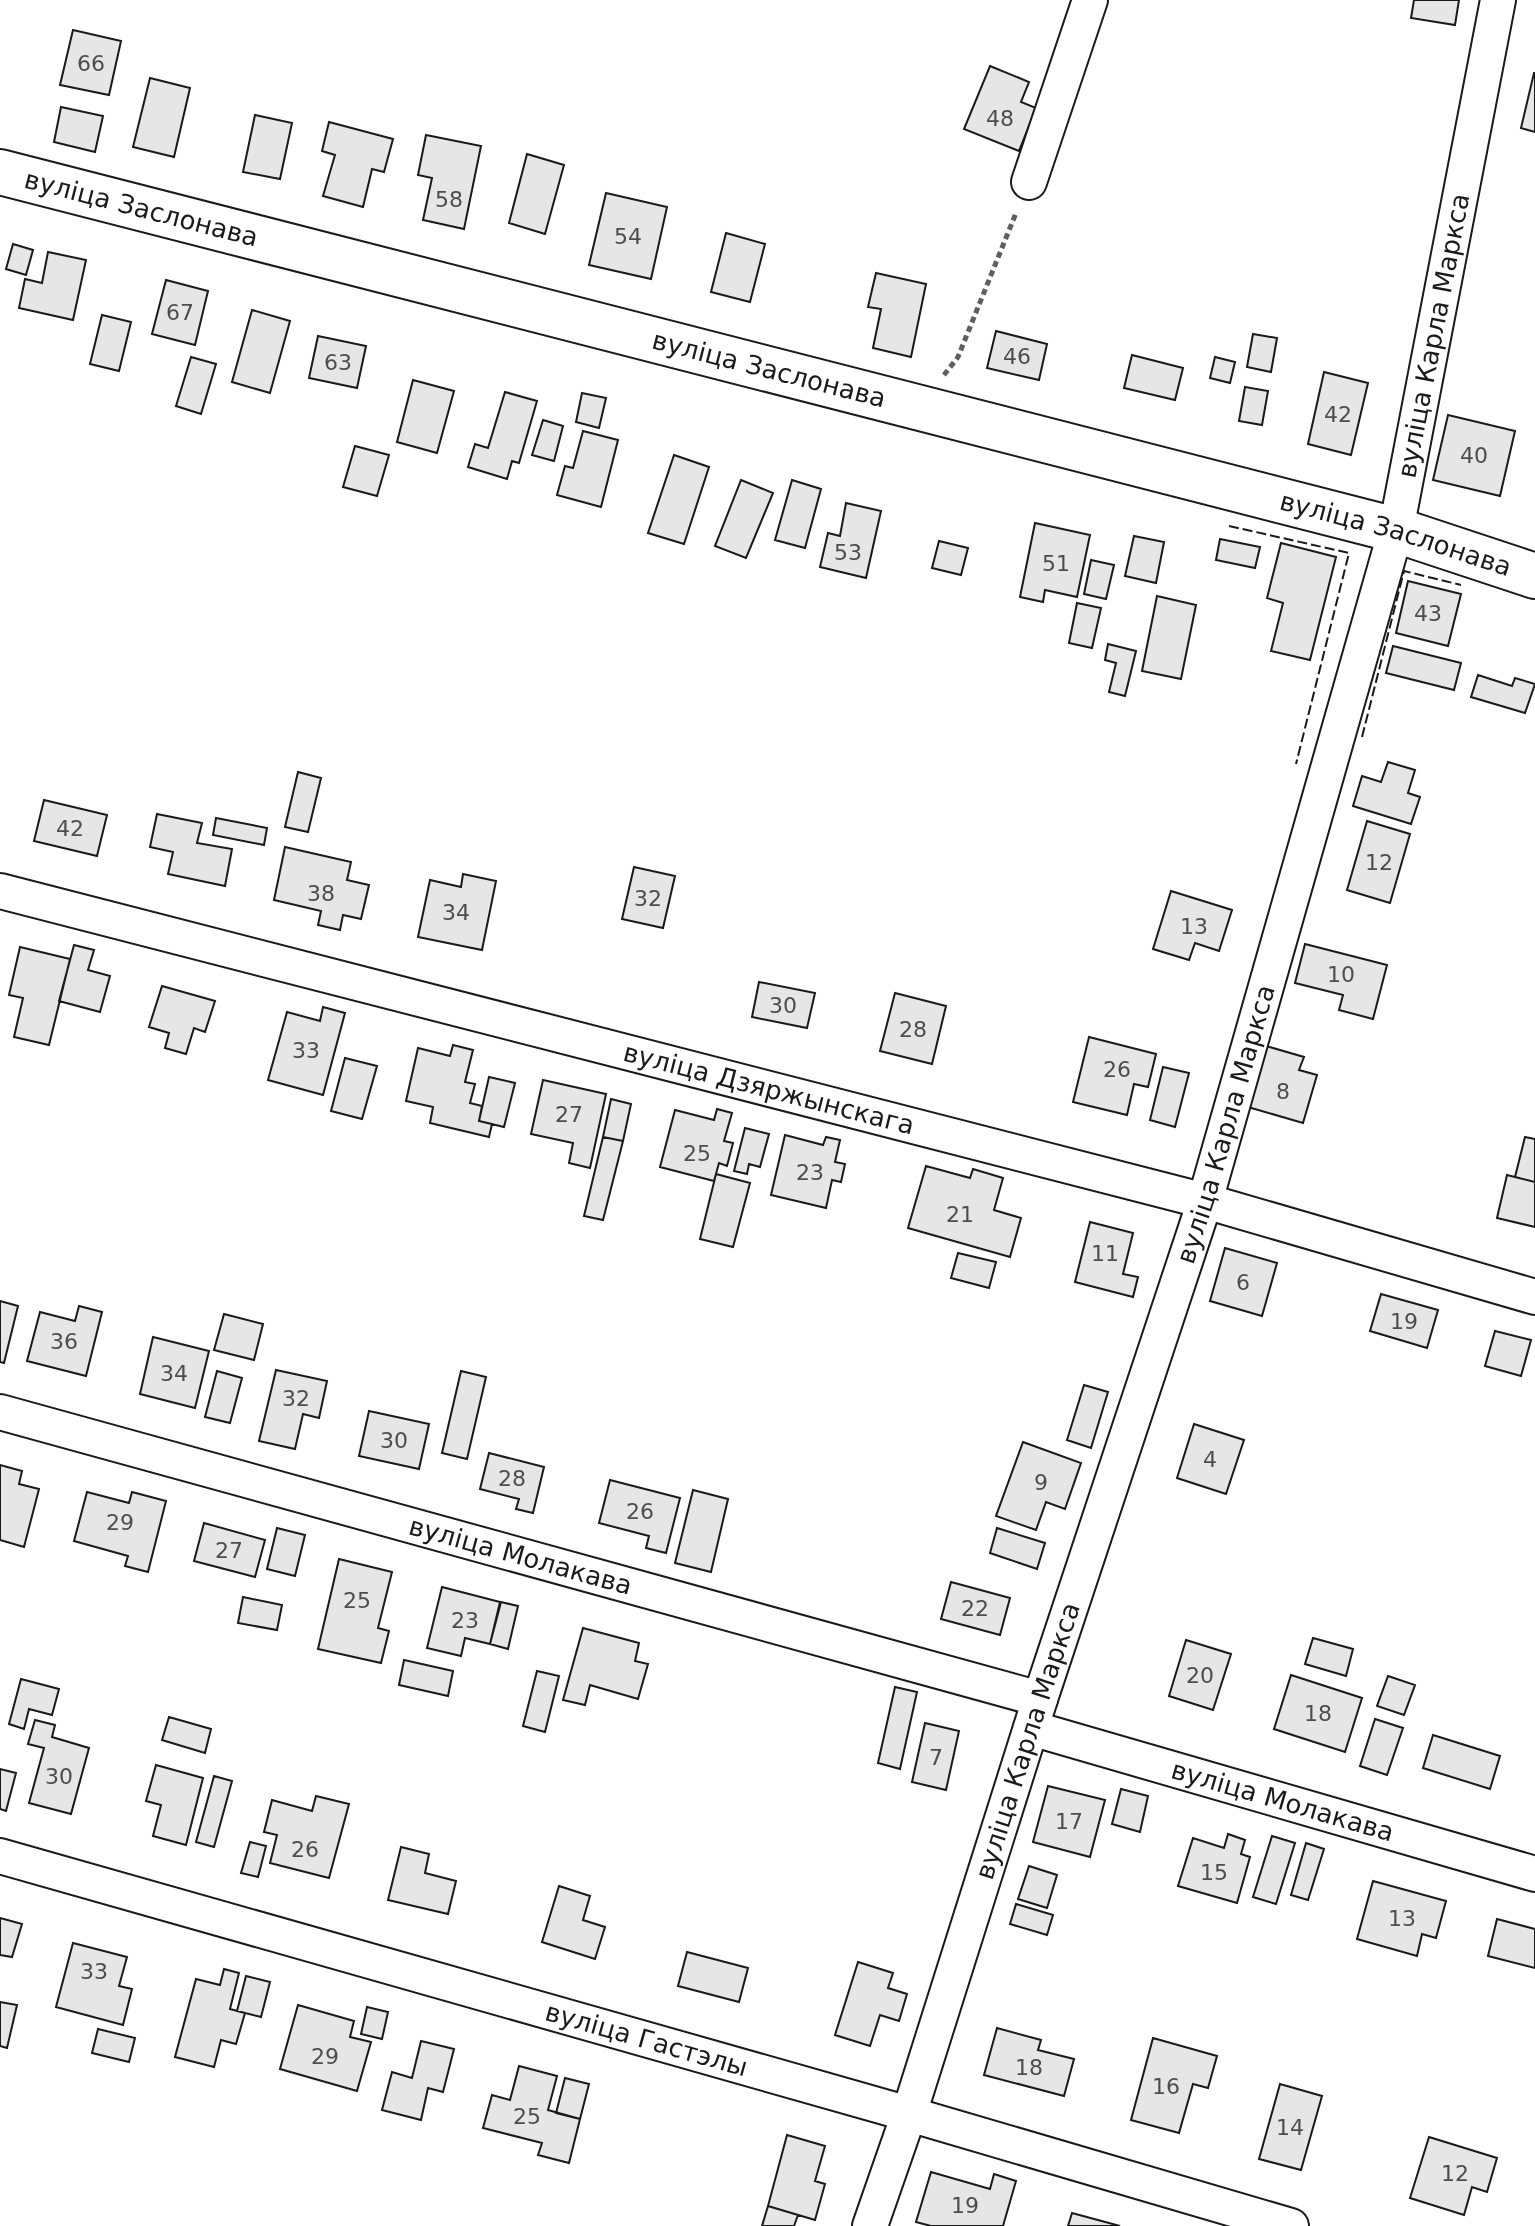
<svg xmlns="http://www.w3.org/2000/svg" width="1535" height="2226" viewBox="0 0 1535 2226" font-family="'DejaVu Sans',sans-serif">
	<rect width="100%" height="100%" fill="#fff"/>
	<path fill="#e6e6e6" stroke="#1a1a1a" stroke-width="2" d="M1414,0H1459L1455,25L1411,18Z
		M73,30L121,41L109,95L60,85Z
		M990,66L1029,82L1021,102L1036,108L1019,151L964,129Z
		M1534,73H1535V132L1521,128Z
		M150,78L190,88L174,157L133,147Z
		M61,107L103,116L95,152L54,142Z
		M255,115L292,123L280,179L243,172Z
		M329,122L393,139L384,172L372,169L363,207L323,196L335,155L322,151Z
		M426,135L481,146L464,229L423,220L432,178L418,175Z
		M527,154L564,165L545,234L509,223Z
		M606,193L667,207L651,279L589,265Z
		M726,233L765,244L750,302L711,292Z
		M13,244L33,250L26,275L6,269Z
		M48,252L86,260L73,320L19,308L25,279L42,283Z
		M876,273L926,284L911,357L873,348L881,309L868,307Z
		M166,280L208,291L195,345L152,334Z
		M252,310L290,321L270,393L232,382Z
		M102,315L131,322L119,371L90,364Z
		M996,331L1047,344L1039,380L987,368Z
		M1253,334L1277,338L1271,372L1247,367Z
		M318,336L366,346L357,388L309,378Z
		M1132,355L1183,368L1175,400L1124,388Z
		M191,357L216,364L201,414L176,406Z
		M1215,357L1235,362L1230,383L1210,378Z
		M1324,372L1368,383L1351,455L1308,444Z
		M413,380L454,391L437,453L397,442Z
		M1245,387L1268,391L1262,425L1239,421Z
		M505,392L537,401L519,463L512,461L507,479L468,467L475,444L488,448Z
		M582,393L606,398L599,428L576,422Z
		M1448,415L1515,431L1500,496L1433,480Z
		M543,420L563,426L554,461L532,455Z
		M583,431L618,440L601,507L557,495L565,466L573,468Z
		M355,446L389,455L377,496L343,487Z
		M674,455L709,467L684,544L648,533Z
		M741,480L773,493L746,558L715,546Z
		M792,480L821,489L805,548L775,540Z
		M846,503L881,511L866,578L820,567L828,533L840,536Z
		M1035,523L1090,535L1077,597L1045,590L1043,602L1020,597Z
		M1134,536L1164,542L1156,583L1125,576Z
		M1220,539L1260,547L1255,568L1216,560Z
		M939,541L968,548L961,575L932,568Z
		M1281,543L1336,557L1310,660L1271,651L1283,603L1267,598Z
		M1091,560L1114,565L1106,599L1084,594Z
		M1408,581L1461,594L1448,646L1396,633Z
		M1157,596L1196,605L1181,679L1142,671Z
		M1077,603L1101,608L1092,648L1069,643Z
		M1108,644L1136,651L1125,696L1109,692L1116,663L1105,660Z
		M1393,646L1461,663L1454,690L1386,673Z
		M1478,675L1512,686L1515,678L1535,684L1525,713L1471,697Z
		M1388,762L1415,770L1408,793L1420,797L1411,824L1353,806L1362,776L1381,782Z
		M298,772L321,778L308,832L285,827Z
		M44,800L107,815L97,856L34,841Z
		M157,814L202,823L197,843L232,849L225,886L168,874L173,852L150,847Z
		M216,818L267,828L264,845L213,835Z
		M1367,821L1410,834L1390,903L1347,890Z
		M285,847L351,862L347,880L369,885L361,919L343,915L340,930L318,925L321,911L274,900Z
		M634,867L675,876L663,928L622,919Z
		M463,874L496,881L482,950L418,937L430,880L461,887Z
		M1171,891L1232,910L1219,951L1195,943L1189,960L1153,949Z
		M1305,944L1387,965L1373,1019L1339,1010L1343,995L1295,983Z
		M74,945L94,950L88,970L110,976L100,1012L59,1001Z
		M20,947L70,959L49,1045L14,1037L23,998L9,995Z
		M759,982L815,993L807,1028L752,1017Z
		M162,986L215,1001L205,1032L194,1028L186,1054L165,1048L169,1033L149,1027Z
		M895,993L946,1006L932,1064L880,1051Z
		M323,1007L345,1013L323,1095L268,1080L287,1012L320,1021Z
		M1089,1037L1156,1054L1148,1087L1134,1084L1127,1115L1073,1102Z
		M453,1045L473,1050L465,1082L475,1084L470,1103L482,1106L479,1121L492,1124L489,1137L430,1123L433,1107L406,1101L418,1048L450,1056Z
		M1266,1046L1304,1057L1299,1070L1317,1075L1303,1123L1248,1107Z
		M345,1058L377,1066L362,1119L331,1111Z
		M1163,1067L1189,1073L1175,1127L1150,1120Z
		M489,1077L515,1083L504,1127L479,1121Z
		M543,1080L606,1094L590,1168L569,1163L573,1143L531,1134Z
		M611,1099L631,1104L623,1141L603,1137Z
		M717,1109L732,1113L724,1141L733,1143L727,1166L719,1163L714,1181L660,1167L675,1110L714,1120Z
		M745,1128L769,1134L760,1167L749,1164L747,1174L734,1171Z
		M785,1135L823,1145L826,1137L840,1140L835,1162L845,1164L841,1182L832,1180L826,1208L771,1195Z
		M603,1137L623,1141L603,1220L584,1216Z
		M1525,1137L1535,1139V1182L1515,1177Z
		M926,1166L970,1178L973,1169L1003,1178L994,1210L1021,1218L1010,1257L908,1228Z
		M716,1174L750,1183L733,1247L700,1239Z
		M1507,1175L1535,1182V1227L1497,1218Z
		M1090,1222L1133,1233L1123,1274L1138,1277L1133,1297L1075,1282Z
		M1225,1248L1277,1263L1262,1316L1210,1301Z
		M958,1253L996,1262L989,1288L951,1278Z
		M1381,1294L1438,1310L1427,1348L1370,1331Z
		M0,1301L18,1306L4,1363L0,1362Z
		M79,1306L102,1312L86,1376L27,1361L40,1312L75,1321Z
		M224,1314L263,1324L254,1360L214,1350Z
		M1495,1331L1531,1340L1521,1376L1485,1366Z
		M153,1337L209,1351L195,1408L140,1394Z
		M276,1370L327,1381L319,1418L303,1414L295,1449L259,1441Z
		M217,1371L242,1378L230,1423L205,1417Z
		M461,1371L486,1377L467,1459L442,1453Z
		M1084,1385L1108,1392L1091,1448L1067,1440Z
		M369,1411L429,1424L419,1469L359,1456Z
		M1194,1424L1244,1440L1226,1494L1177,1478Z
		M1023,1442L1081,1463L1065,1509L1046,1502L1036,1530L996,1516Z
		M489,1453L544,1467L533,1513L516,1509L519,1499L480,1489Z
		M0,1465L22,1471L19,1484L39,1489L24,1547L0,1540Z
		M610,1480L680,1498L666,1553L646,1548L649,1536L599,1523Z
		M693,1490L728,1499L711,1572L675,1563Z
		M87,1492L129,1503L132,1492L166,1501L148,1572L125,1566L128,1556L74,1541Z
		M204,1523L265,1540L255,1577L194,1561Z
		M277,1528L305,1535L295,1576L267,1569Z
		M997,1528L1045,1543L1037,1569L990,1553Z
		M339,1559L392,1572L378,1628L389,1631L381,1663L318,1649Z
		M951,1582L1010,1598L1000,1635L941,1619Z
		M442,1587L500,1602L490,1644L465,1638L461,1656L427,1648Z
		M243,1597L282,1605L277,1630L238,1623Z
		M501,1602L518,1606L508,1649L490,1644Z
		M583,1628L639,1643L635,1661L648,1664L638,1699L590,1685L585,1705L563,1700Z
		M1313,1638L1353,1649L1346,1676L1305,1664Z
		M1186,1640L1231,1654L1213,1710L1169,1696Z
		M404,1660L453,1671L448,1696L399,1685Z
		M537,1671L559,1676L545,1732L523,1726Z
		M1291,1675L1362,1698L1345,1752L1274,1729Z
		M1388,1676L1415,1685L1404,1715L1377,1706Z
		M21,1679L59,1689L52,1715L29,1709L24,1729L9,1724Z
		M895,1687L917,1692L900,1769L878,1763Z
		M169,1717L211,1729L205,1753L162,1740Z
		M1375,1719L1403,1728L1387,1775L1360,1766Z
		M35,1720L55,1725L52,1737L89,1748L71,1814L29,1803L44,1748L28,1744Z
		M925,1723L959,1731L946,1790L912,1782Z
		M1433,1735L1500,1756L1490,1789L1423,1768Z
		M156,1765L203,1778L186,1845L153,1836L161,1805L146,1801Z
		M0,1769L16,1773L6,1811L0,1809Z
		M214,1776L232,1781L214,1847L196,1842Z
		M1048,1786L1105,1800L1090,1857L1033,1842Z
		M1121,1789L1148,1796L1140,1832L1112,1824Z
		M316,1796L349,1804L329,1878L270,1863L277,1835L264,1832L272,1800L312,1811Z
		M1228,1834L1245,1840L1241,1854L1250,1857L1237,1903L1178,1886L1193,1838L1224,1848Z
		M1272,1836L1295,1843L1276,1904L1253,1897Z
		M250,1842L266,1846L258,1877L241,1873Z
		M1306,1843L1324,1849L1308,1900L1291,1895Z
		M401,1847L429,1854L425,1873L456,1881L448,1914L388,1900Z
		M1029,1866L1057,1875L1047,1908L1018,1899Z
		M1373,1881L1446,1901L1436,1938L1422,1934L1417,1956L1357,1939Z
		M559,1886L590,1896L583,1920L605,1927L595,1959L542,1942Z
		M1016,1904L1053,1915L1047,1935L1010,1924Z
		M0,1918L22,1924L12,1957L0,1955Z
		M1497,1919L1535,1929V1968L1488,1956Z
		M73,1943L127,1957L119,1986L132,1989L123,2025L56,2007Z
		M687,1952L748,1968L739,2002L678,1986Z
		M858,1962L893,1973L888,1988L907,1994L899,2021L880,2015L870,2046L835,2035Z
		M224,1969L239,1973L230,2009L245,2013L236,2044L221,2040L214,2067L175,2057L196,1979L220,1985Z
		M246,1976L270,1982L261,2017L237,2011Z
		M0,2002L17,2005L7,2048L0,2046Z
		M298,2005L354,2021L350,2037L371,2042L357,2091L280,2069Z
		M367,2007L388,2012L382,2039L361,2034Z
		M997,2028L1041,2040L1038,2050L1074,2059L1064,2096L984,2075Z
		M98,2029L135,2038L129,2062L92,2053Z
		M1153,2038L1217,2056L1208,2088L1193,2084L1179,2133L1131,2120Z
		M421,2041L454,2049L443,2092L428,2088L421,2120L382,2110L392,2072L412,2078Z
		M519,2066L557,2076L548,2110L580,2119L569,2163L538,2155L542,2143L483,2128L492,2095L510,2100Z
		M565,2078L589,2084L580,2119L556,2113Z
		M1280,2084L1322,2096L1301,2170L1259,2159Z
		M787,2135L825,2146L815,2181L825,2184L815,2220L768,2206Z
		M1429,2137L1497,2158L1487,2192L1472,2187L1464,2215L1410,2198Z
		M931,2172L990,2189L994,2174L1016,2181L1003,2226H931L916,2222Z
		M768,2206L798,2215L794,2226H762Z
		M1072,2213L1120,2226H1068Z"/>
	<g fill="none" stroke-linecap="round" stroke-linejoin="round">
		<g stroke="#1a1a1a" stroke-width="38">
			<g id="street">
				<path d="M1029,182L1090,0"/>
				<path id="s1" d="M0,891L1205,1201L1535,1297"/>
				<path id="s2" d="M0,1412L1040,1699"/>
				<path id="s3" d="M1031,1728L1535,1874"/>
				<path id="s4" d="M0,1856L909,2114L1291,2226"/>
				<path id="s5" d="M870,2226L909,2114L1040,1699L1205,1201L1396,530L1498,0"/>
			</g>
		</g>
		<g stroke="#1a1a1a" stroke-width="48">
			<g id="secondary">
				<path id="s6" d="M0,172L1396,530L1535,576"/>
			</g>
		</g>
		<path stroke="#5f5f5f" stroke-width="5" stroke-dasharray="6 4" stroke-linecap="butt" d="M944,375L958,357L1016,213"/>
		<use href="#street" stroke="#fff" stroke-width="34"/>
		<use href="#secondary" stroke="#fff" stroke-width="44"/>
		<path stroke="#1a1a1a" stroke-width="2" stroke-dasharray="10 4" stroke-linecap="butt" d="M1229,526L1349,553L1296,764
			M1362,737L1404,571L1461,585"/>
	</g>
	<g text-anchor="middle" stroke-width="6" stroke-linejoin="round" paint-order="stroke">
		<g font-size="22" fill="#4d4d4d">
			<text x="91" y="71">66</text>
			<text x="1000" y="126">48</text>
			<text x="449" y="207">58</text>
			<text x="628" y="244">54</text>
			<text x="180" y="320">67</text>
			<text x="1017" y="364">46</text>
			<text x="338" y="370">63</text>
			<text x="1338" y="422">42</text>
			<text x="1474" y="463">40</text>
			<text x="848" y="560">53</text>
			<text x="1056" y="571">51</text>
			<text x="1428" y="621">43</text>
			<text x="70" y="836">42</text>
			<text x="1379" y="870">12</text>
			<text x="321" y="901">38</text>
			<text x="648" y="906">32</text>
			<text x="456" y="920">34</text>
			<text x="1194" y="934">13</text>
			<text x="1341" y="982">10</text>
			<text x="783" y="1013">30</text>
			<text x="913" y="1037">28</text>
			<text x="306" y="1058">33</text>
			<text x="1117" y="1077">26</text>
			<text x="1283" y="1099">8</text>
			<text x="569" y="1122">27</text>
			<text x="697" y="1161">25</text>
			<text x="810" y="1180">23</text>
			<text x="960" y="1222">21</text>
			<text x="1105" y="1261">11</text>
			<text x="1243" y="1290">6</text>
			<text x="1404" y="1329">19</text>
			<text x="64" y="1349">36</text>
			<text x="174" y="1381">34</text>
			<text x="296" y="1406">32</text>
			<text x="394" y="1448">30</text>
			<text x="1210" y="1467">4</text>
			<text x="512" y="1486">28</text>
			<text x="1041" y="1490">9</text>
			<text x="640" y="1519">26</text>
			<text x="120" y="1530">29</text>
			<text x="229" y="1558">27</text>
			<text x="357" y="1608">25</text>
			<text x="975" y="1616">22</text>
			<text x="465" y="1628">23</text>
			<text x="1200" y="1683">20</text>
			<text x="1318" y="1721">18</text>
			<text x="936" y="1765">7</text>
			<text x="59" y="1784">30</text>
			<text x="1069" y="1829">17</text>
			<text x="305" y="1857">26</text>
			<text x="1214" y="1880">15</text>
			<text x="1402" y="1926">13</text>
			<text x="94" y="1979">33</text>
			<text x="325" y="2064">29</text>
			<text x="1029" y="2075">18</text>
			<text x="1166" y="2094">16</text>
			<text x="527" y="2124">25</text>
			<text x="1290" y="2135">14</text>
			<text x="1455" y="2181">12</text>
			<text x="965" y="2213">19</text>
		</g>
		<g font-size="26" fill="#1a1a1a" stroke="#fff">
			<text dy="9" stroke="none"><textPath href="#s6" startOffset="146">вуліца Заслонава</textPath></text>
			<text dy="9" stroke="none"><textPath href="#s5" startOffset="1974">вуліца Карла Маркса</textPath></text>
			<text dy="9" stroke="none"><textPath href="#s6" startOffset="794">вуліца Заслонава</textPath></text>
			<text dy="9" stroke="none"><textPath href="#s6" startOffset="1442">вуліца Заслонава</textPath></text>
			<text dy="9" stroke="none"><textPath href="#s1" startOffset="794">вуліца Дзяржынскага</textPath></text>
			<text dy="9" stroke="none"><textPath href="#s5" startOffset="1158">вуліца Карла Маркса</textPath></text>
			<text dy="9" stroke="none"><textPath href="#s2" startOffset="540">вуліца Молакава</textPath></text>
			<text dy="9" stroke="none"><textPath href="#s5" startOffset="510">вуліца Карла Маркса</textPath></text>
			<text dy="9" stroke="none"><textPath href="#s3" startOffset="262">вуліца Молакава</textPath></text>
			<text dy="9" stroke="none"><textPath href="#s4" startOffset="672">вуліца Гастэлы</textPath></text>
		</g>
	</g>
</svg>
